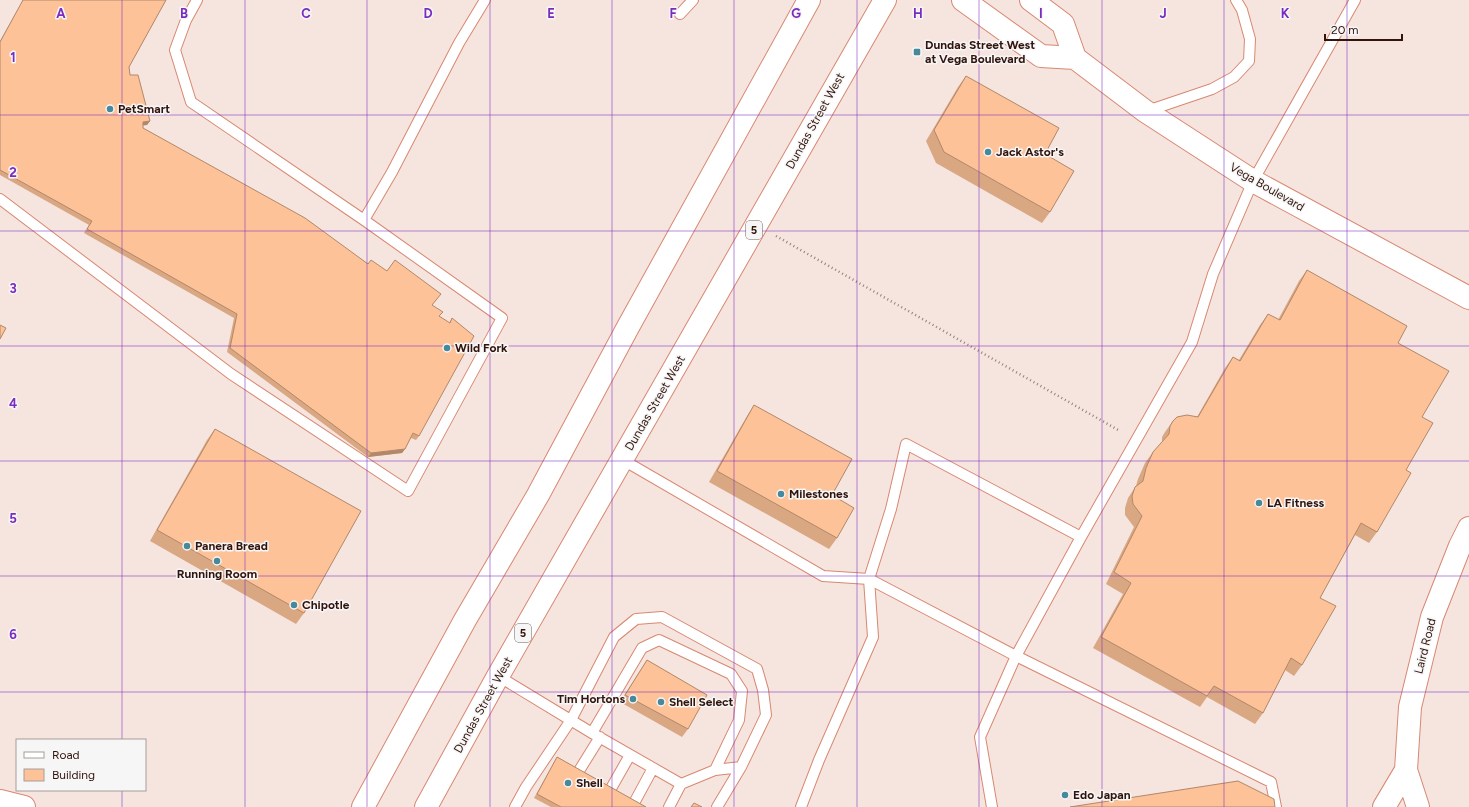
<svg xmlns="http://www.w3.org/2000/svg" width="1469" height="807" viewBox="0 0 1469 807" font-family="Figtree,sans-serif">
	<rect width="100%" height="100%" fill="#f6e4df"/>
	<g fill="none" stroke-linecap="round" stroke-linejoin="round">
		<g stroke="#d88871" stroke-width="12">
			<path id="service" d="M680,14L693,0
				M1147,111L1212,89L1234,77L1249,61L1250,39L1242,10L1236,0
				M0,199L231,374L408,491L502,318L364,220L191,102L175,50L186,20L197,0
				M364,220L392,172L459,43L485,0
				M623,460L823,576L869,579L1016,656L1271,782L1276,807
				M498,676L592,733L681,784L715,770L741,767
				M592,733L642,648L659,640L731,674L742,691L739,720L715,770
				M577,774L600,737
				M609,792L630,755
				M633,805L653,768
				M515,807L526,787L571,720L614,637L636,619L662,617L757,669L763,690L766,715L741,767L717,807
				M669,807L681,784
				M801,807L819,760L873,637L869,579L891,509L906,444L1081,537
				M992,807L980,737L1016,656L1081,537L1192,342L1213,274L1253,181L1355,0"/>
		</g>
		<g stroke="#d88871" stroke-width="24">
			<path id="tertiary" d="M963,0L1041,56L1075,58L1145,111L1253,181L1469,298
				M1031,0L1063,24L1075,58
				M0,801L24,807
				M1384,807L1406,770
				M1418,807L1406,770L1410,707L1432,617L1460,546L1469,528"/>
		</g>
		<g stroke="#d88871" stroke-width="24">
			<path id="primary" d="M363,807L465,620L538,495L628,327L809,0
				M426,807L498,676L885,0"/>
		</g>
		<path stroke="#988079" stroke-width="2.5" stroke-dasharray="1 3" stroke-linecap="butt" d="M776,236L1120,431"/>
		<use href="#service" stroke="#fff" stroke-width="10"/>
		<use href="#tertiary" stroke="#fff" stroke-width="22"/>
		<use href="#primary" stroke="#fff" stroke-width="22"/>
	</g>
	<path fill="#daa783" d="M23,0H166L129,67L130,75L150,121L147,125H143V128L368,264L432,305L440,317L449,323L452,318L419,436L416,440L411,438L405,449L402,453L368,457L227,352L234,318L84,233L89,225L0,175V41Z
		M966,76L1045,154L1050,212L1042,223L936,163L926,141L958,87Z
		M1307,270L1398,343L1422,417L1406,470L1377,532L1369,543L1355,535L1320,598L1302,665L1294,676L1285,670L1263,713L1255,724L1207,697L1200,707L1093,648L1123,594L1106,584L1134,527L1125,515V508L1128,498L1136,486L1138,479L1145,463L1153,452L1162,442V437L1165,432L1173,421L1197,417L1225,368L1233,357L1239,360L1260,325L1268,314L1278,320L1299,281Z
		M754,405L832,495L837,538L829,549L709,482L747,416Z
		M215,429L304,613L296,624L150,541L207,440Z
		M647,660L688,729L682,737L620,702Z
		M557,757L646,807H551L534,798Z"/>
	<path fill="#b1886a" d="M150,121L147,125L140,126L143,122Z
		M405,449L402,453L368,457L371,453Z"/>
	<path fill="#fdc298" stroke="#b1886a" d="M23,0H166L129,67L130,75H138L150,121L143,122V128L305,218L368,264L371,260L387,271L395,260L441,294L432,305L443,312L439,316L450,323L452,318L474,336L419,436L413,433L405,449L371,453L230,348L237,314L87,229L92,221L0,170V42Z
		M966,76L1059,128L1045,154L1074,171L1050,212L944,152L934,130Z
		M1307,270L1407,326L1398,343L1449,371L1422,417L1433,423L1406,470L1411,473L1377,532L1361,523L1320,598L1336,606L1302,665L1291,658L1263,713L1214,686L1207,696L1101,637L1131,583L1114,572L1142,516L1133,504L1132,496L1135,487L1143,481L1146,468L1153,452L1169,434L1170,426L1173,421L1177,417L1187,415L1198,417L1233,357L1240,361L1268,314L1280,320Z
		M0,325L6,328L0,339Z
		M754,405L852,459L832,495L854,508L837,538L717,471Z
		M215,429L361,511L304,613L157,530Z
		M647,660L707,695L688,729L625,695Z
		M557,757L646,807H561L537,794Z
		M1238,781L1274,799L1275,807H1070Z
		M694,803L702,807H691Z"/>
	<path fill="none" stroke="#7b2cbf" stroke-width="1" stroke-opacity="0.55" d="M122,0V740M245,0V807M367,0V807M490,0V807M612,0V807M734,0V807M857,0V807M979,0V807M1102,0V807M1224,0V807M1347,0V807M0,115H1469M0,231H1469M0,346H1469M0,461H1469M0,576H1469M0,692H1469M122,790V807"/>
	<g fill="#47899a" stroke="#f6f6f6" stroke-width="1.5">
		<rect x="913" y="48" width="8" height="8" rx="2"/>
		<circle cx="110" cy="109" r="4"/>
		<circle cx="988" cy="152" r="4"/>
		<circle cx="447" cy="348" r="4"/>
		<circle cx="781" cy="494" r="4"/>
		<circle cx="1259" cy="503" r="4"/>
		<circle cx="187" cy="546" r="4"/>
		<circle cx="217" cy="561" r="4"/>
		<circle cx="294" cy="605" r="4"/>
		<circle cx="633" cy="699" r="4"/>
		<circle cx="661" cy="702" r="4"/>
		<circle cx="568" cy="783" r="4"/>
		<circle cx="1065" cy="795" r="4"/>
	</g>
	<g text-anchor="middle" stroke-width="3" stroke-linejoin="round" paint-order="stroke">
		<g fill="#f6f6f6" stroke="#6e5852" stroke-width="1">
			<rect x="746" y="221" width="16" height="18" rx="3"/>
			<rect x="515" y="624" width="16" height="18" rx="3"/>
		</g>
		<g font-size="11" font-weight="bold" fill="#33140c">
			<text x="754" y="234">5</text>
			<text x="523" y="637">5</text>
		</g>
		<g font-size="12" font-weight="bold" fill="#33140c" stroke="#f6f6f6" text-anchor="start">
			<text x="925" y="49">Dundas Street West<tspan x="925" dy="14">at Vega Boulevard</tspan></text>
			<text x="118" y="113">PetSmart</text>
			<text x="996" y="156">Jack Astor's</text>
			<text x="455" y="352">Wild Fork</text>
			<text x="789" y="498">Milestones</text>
			<text x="1267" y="507">LA Fitness</text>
			<text x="195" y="550">Panera Bread</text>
			<text x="217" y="578" text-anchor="middle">Running Room</text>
			<text x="302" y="609">Chipotle</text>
			<text x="625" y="703" text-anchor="end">Tim Hortons</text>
			<text x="669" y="706">Shell Select</text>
			<text x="576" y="787">Shell</text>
			<text x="1073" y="799">Edo Japan</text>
		</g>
		<g font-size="12" fill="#33140c" stroke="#f6f6f6">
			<text transform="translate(815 121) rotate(-61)" y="4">Dundas Street West</text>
			<text transform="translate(1267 187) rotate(30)" y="4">Vega Boulevard</text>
			<text transform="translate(655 403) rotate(-60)" y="4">Dundas Street West</text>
			<text transform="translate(1425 646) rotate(-76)" y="4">Laird Road</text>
			<text transform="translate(483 705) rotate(-61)" y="4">Dundas Street West</text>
		</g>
	</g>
	<g font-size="13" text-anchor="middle" font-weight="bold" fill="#7b2cbf" stroke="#f6f6f6" stroke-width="3" stroke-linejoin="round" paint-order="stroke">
		<text x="61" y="18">A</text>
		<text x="184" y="18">B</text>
		<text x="306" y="18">C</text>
		<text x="428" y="18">D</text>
		<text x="551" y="18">E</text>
		<text x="673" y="18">F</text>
		<text x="796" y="18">G</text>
		<text x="918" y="18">H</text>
		<text x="1041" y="18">I</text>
		<text x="1163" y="18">J</text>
		<text x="1285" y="18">K</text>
		<text x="13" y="62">1</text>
		<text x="13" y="177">2</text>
		<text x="13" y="293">3</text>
		<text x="13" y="408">4</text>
		<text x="13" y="523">5</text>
		<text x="13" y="639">6</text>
	</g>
	<rect x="16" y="739" width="130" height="52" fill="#f6f6f6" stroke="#a89c98"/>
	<rect x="24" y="752" width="20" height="6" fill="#ffffff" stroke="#a89c98"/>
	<text x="52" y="759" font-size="12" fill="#33140c">Road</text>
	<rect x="24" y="769" width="20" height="12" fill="#fdc298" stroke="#a89c98"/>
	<text x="52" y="779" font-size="12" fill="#33140c">Building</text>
	<path d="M1325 34v6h77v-6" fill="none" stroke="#33140c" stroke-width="2"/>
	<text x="1331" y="34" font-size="12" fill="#33140c" stroke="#f6f6f6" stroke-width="3" paint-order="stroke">20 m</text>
</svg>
